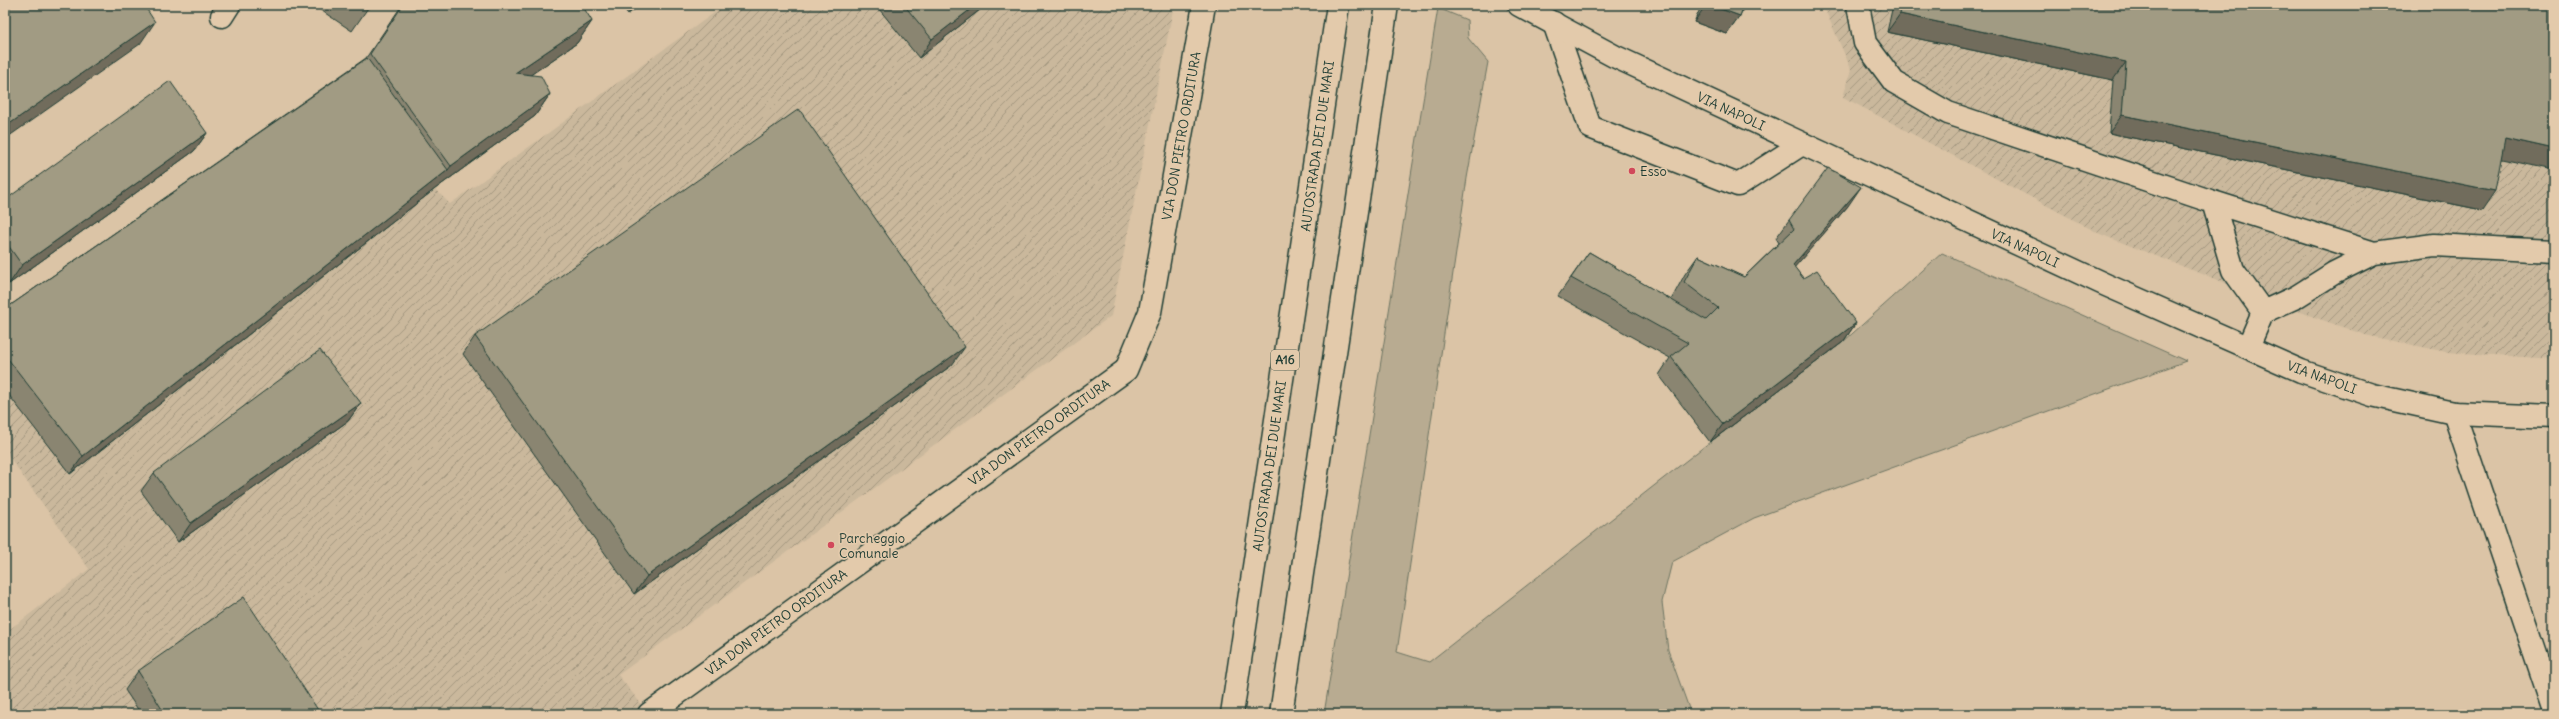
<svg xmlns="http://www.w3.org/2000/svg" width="2559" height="719" viewBox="0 0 2559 719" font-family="Delius,sans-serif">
	<defs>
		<pattern id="industrial-furrows" width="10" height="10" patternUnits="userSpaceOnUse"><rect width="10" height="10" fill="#cab89c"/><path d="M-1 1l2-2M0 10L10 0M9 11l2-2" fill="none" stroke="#a39780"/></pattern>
	</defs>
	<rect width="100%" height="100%" fill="#dbc4a6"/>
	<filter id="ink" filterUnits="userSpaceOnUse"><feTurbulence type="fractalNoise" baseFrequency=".025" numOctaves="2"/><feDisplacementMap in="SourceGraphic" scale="8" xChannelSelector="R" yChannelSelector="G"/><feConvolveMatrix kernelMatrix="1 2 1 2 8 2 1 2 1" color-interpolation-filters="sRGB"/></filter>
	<g filter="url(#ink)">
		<path fill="url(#industrial-furrows)" d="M725,5H1174L1111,316L618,675L642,705L629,714H5V633L89,569L5,451V319L435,189L450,204Z
			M1823,5H2554V359L2446,352L2365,335L2294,310L2100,234L1843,97L1851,69Z"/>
		<path fill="#b8ab91" stroke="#6c7462" d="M1438,8L1467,20L1468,38L1488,62L1467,178L1397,652L1429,662L1710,442L1843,342L1942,253L2186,361L1754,518L1672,562L1662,602L1668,650L1691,714H1324Z"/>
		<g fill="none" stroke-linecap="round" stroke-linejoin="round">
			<g stroke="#1f3d34" stroke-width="25">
				<path id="minor" d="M1858,5L1865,43L1894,82L1948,113L2213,202L2233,270L2263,312
					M222,16L229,5
					M1554,23L1590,127L1738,185L1802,144
					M2213,202L2374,253
					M2248,347L2263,312L2296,297L2334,273L2374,253L2434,245L2554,251
					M2454,413L2554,710"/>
			</g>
			<g stroke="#1f3d34" stroke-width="25">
				<path id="major" d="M1519,5L1614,56L2106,285L2301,371L2372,395L2454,413L2554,417
					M649,714L1126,370L1150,312L1204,5"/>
			</g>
			<g stroke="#1f3d34" stroke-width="25">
				<path id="highway" d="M1232,714L1338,5
					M1281,714L1387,5"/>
			</g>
			<use href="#minor" stroke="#e3caab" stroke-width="22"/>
			<use href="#major" stroke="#e3caab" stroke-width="22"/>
			<use href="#highway" stroke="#e3caab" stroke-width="22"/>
		</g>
		<path fill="#8a8571" stroke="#1f3d34" d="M313,5H370L352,31Z
			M402,5H444L445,7L592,21L577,43L530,75L550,94L535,116L435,189L70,474L5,390V309L366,58Z
			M621,5H641L628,14Z
			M882,5H986L919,58L879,9Z
			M1691,5H1744L1740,16L1727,34L1694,22L1700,9Z
			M1893,5H2554L2501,159L2482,210L2109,133L2113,80L1887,32Z
			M207,133L194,151L9,284L5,278V200Z
			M1848,206L1794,267L1803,278L1856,323L1843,342L1710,442L1659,375L1670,358L1558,296L1589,252L1671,300L1685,274L1698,256L1744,277L1779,243L1776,238L1789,220Z
			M475,336L952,365L634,594L463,354Z
			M361,403L348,421L178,542L141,491L154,473Z
			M138,671L319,714H141L125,690Z"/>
		<path fill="#716c5c" stroke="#1f3d34" d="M634,5H641L628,14Z
			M976,5H986L919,58L932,39Z
			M1691,5H1703L1700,9Z
			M1706,5H1710L1740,16L1727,34L1694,22Z
			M1900,14L2126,62L2113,80L1887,32Z
			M592,21L577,43L500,96L515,73Z
			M155,22L140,44L5,139V127Z
			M550,94L535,116L435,189L70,474L83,456L448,170L451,166Z
			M2122,115L2495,191L2482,210L2109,133Z
			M207,133L194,151L9,284L22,265Z
			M2505,138L2554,149V170L2492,157Z
			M1861,187L1848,206L1780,284L1793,265Z
			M1856,323L1843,342L1710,442L1723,424Z
			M965,347L952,365L634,594L647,576Z
			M361,403L348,421L178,542L191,523Z"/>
		<path fill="#a19b83" stroke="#1f3d34" d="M5,5H144L155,22L5,127Z
			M362,5H370L368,9Z
			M403,5H444L445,7L449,5H582L592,21L515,73L541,76L550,94L451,166L370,54Z
			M904,5H976L932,39Z
			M1710,5H1744L1740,16Z
			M1902,5H2554V149L2505,138L2495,191L2122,115L2126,62L1900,14Z
			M367,58L448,170L83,456L5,355V309Z
			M170,81L207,133L22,265L5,241V200Z
			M799,109L965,347L647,576L475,336Z
			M1828,168L1861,187L1793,265L1803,278L1817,270L1856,323L1723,424L1671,357L1688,343L1571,278L1589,252L1706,320L1718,308L1684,282L1698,256L1744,277L1794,229L1789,220Z
			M320,350L361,403L191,523L154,473Z
			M244,597L320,713L319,714H165L138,671Z
			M416,709L419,714H408Z"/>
	</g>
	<g fill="#d1495b" stroke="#e3caab" stroke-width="1.5">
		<circle cx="1632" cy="171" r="4"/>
		<circle cx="831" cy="545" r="4"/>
	</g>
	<g text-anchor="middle" stroke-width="3.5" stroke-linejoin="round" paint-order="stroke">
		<rect fill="#e3caab" stroke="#5a6758" stroke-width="1" x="1271" y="350" width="28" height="20" rx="3"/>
		<g font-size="12" font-weight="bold" fill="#1f3d34">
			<text x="1285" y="364">A16</text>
		</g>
		<g font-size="13" fill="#1f3d34" stroke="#e3caab">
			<text transform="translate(1731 111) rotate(25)" y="5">VIA NAPOLI</text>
			<text transform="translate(1181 136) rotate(-80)" y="5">VIA DON PIETRO ORDITURA</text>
			<text transform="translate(1317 146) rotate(-82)" y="5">AUTOSTRADA DEI DUE MARI</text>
			<text transform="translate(2025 248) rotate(25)" y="5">VIA NAPOLI</text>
			<text transform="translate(2322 377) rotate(20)" y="5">VIA NAPOLI</text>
			<text transform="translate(1039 432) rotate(-36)" y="5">VIA DON PIETRO ORDITURA</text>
			<text transform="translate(1269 466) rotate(-82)" y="5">AUTOSTRADA DEI DUE MARI</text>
			<text transform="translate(776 622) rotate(-36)" y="5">VIA DON PIETRO ORDITURA</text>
		</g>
		<g font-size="13" fill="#1f3d34" stroke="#e3caab" text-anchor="start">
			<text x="1640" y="176">Esso</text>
			<text x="839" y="543">Parcheggio<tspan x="839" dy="15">Comunale</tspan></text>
		</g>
	</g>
	<rect width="2559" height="719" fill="none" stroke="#e3caab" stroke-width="20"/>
	<rect x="10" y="10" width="2539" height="699" fill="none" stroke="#1f3d34" stroke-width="1.5" filter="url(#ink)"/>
</svg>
